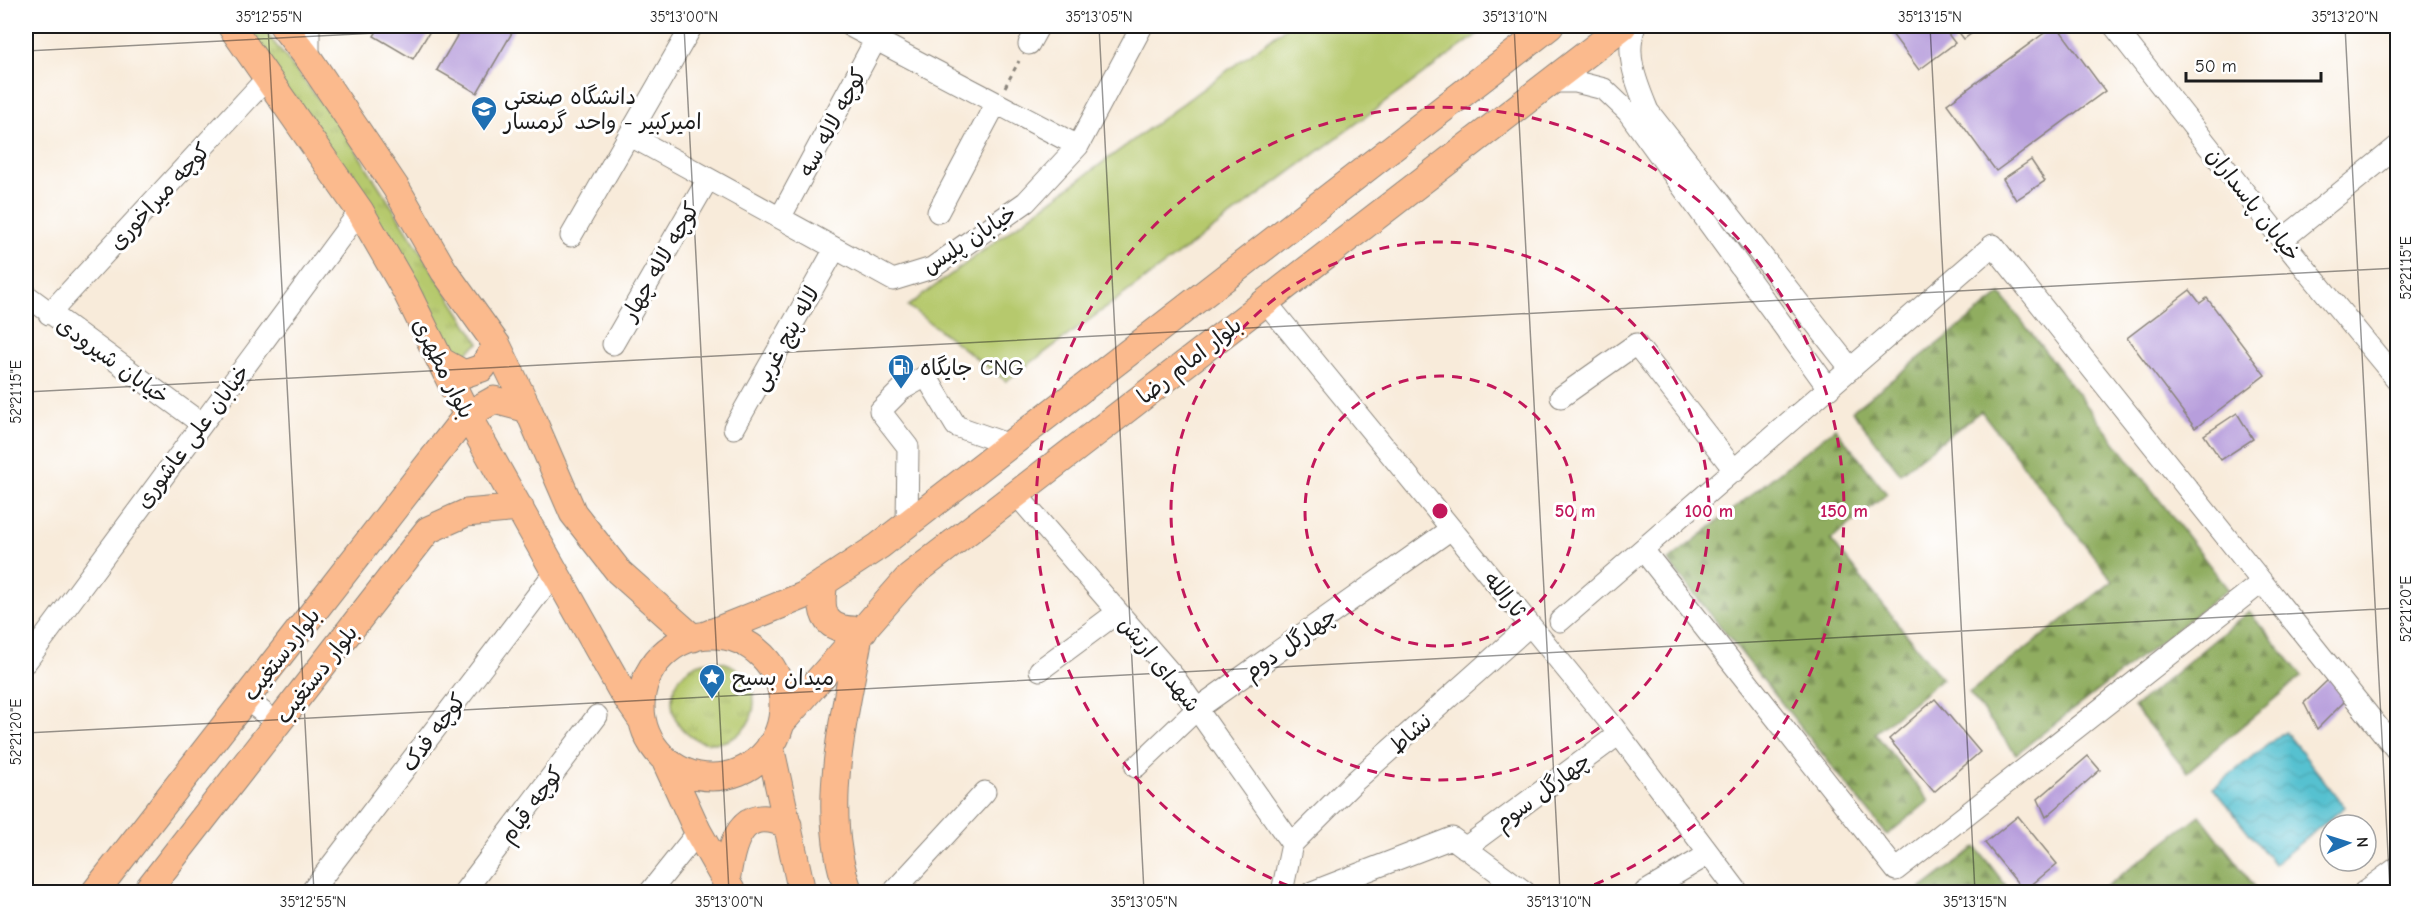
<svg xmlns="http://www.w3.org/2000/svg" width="2423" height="918" viewBox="0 0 2423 918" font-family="'Comic Neue','Playpen Sans Arabic',sans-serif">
	<defs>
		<pattern id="grass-tufts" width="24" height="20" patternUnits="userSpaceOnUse" patternTransform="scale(1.5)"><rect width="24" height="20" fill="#b6c96d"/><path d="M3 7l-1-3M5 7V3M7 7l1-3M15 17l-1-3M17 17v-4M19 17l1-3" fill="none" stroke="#9cac5e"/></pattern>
		<pattern id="forest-firs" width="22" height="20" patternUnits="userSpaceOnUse" patternTransform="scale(1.5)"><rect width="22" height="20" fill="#90ad60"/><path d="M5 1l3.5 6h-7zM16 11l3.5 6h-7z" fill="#758c4e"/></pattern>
		<pattern id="water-waves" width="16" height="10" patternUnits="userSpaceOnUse" patternTransform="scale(1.5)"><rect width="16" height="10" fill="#56c1d0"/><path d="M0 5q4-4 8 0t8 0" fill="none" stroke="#4aa5b2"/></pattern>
	</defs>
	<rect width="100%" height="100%" fill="#fff"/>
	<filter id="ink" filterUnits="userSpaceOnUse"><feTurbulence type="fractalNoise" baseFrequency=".0167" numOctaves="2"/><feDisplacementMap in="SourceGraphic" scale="12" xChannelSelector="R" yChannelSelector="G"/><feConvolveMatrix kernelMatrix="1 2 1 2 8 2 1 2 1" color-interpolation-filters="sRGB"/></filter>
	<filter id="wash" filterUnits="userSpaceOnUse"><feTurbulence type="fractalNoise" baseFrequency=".008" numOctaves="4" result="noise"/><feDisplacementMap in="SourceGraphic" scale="24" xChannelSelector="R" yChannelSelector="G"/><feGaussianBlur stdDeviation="1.35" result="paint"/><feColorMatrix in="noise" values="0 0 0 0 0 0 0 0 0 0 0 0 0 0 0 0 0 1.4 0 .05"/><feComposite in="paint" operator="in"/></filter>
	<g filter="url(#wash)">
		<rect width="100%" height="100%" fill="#f8ebda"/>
		<path fill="url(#grass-tufts)" stroke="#697244" stroke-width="1.5" d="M228,26H261L343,130L479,343L461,357L447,351Z
			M672 702a41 41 0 1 1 82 0a41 41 0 1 1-82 0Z"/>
		<path fill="url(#forest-firs)" stroke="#56643e" stroke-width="1.5" d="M2001,294L2228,589L2016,754L1969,693L2113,581L1981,411L1900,473L1852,411Z
			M1835,428L1887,494L1831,540L1942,679L1875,733L1929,801L1887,835L1668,561Z
			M2249,611L2302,676L2187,772L2134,707Z
			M2200,815L2259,892H2099Z
			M1976,847L2011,892H1917Z"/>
		<path fill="#b6c96d" stroke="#697244" stroke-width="1.5" d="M1288,26H1489L1006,381L908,306Z"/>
		<path fill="url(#water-waves)" stroke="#396e76" stroke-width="1.5" d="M2285,731L2345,807L2274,864L2213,788Z"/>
		<g id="blocks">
			<path fill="#b79edc" d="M380,26H433L413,59L374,36Z
				M454,26H516L477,93L437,70L461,29Z
				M1886,26H1942L1955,43L1919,70Z
				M1954,26H1982L1964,39Z
				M2054,26H2057L2105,91L1996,171L1947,104Z
				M2031,160L2045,181L2016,200L2003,179Z
				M2190,290L2200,303L2207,298L2265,375L2195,428L2127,338Z
				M2237,413L2253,439L2221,460L2204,435Z
				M2330,678L2349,697L2317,729L2304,703Z
				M1935,699L1980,752L1934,792L1889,739Z
				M2088,756L2100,770L2046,817L2038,799Z
				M2018,816L2057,864L2024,891L1985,843Z"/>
		</g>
	</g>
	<g filter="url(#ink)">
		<use href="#blocks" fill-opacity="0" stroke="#8a847b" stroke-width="1.5"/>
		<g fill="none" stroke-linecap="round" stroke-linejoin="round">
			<g stroke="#8a847b" stroke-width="23">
				<path id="minor" d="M309,26V59
					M850,26L1078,146
					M1635,26C1624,55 1637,84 1648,111L1851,369
					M2114,26L2282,240L2398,381
					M1029,44L1039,26
					M1549,82H1576L1604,89L1628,112L1829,389
					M629,135L893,280L932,268L1026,202L1078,146L1142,26
					M938,212L996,103
					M780,218L883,26
					M571,236L692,26
					M2282,240L2398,146
					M26,295L202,424
					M1265,301L1612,725L1738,892
					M49,314L268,77
					M613,344L708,179
					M1561,397L1636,344L1735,471
					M734,428L835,249
					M1016,494L1175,678L1292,844
					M907,524L908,447L880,411L901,390L926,376L956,426L1010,445
					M1643,550L1896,870L2262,582
					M1560,621L1993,245L2398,752
					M26,662L360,211
					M1040,670L1118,612
					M246,699L278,724
					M1136,767L1197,709L1451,529
					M1292,844L1354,782L1530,625
					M1465,848L1619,734
					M311,892L555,572
					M464,892L597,716
					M650,892L698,832
					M893,892L985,792
					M1282,892L1292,844
					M1312,892L1452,838L1525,892
					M1645,892L1709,854
					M2364,892L2398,867"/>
			</g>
			<g stroke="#8a847b" stroke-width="29">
				<path id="major" d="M231,26L360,211L406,291L467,415L620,688L642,720
					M283,26L309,59L396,188L444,271L497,345L528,409L573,513L619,572L693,638
					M441,361L464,374L482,368L497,345
					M824,582C818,617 826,632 864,630
					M706,635L803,596L879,546L1550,26
					M641 706a71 71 0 1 1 142 0a71 71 0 1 1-142 0Z
					M781,723L909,577L1623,26
					M770,746L802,892
					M665,760L698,832L732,892
					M726,881C732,844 739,803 788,825
					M95,892L467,415L494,400L528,409
					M146,892L428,530L466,513L520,508
					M849,892C818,810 845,719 859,635"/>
			</g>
			<path stroke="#8a847b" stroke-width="3" stroke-dasharray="4.5 4.5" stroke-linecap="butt" d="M1005,87L1019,61"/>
			<use href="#minor" stroke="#fff" stroke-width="21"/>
			<use href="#major" stroke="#fbba8d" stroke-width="27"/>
		</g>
	</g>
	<path fill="none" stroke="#1c1c1c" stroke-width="1.5" stroke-opacity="0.45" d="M268,26L314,892M684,26L729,892M1099,26L1144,892M1514,26L1560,892M1930,26L1975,892M2345,26L2390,892M26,51L515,26M26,392L2398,268M26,733L2398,608"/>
	<g fill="none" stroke="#c2185b" stroke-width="3" stroke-dasharray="10 8">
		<circle cx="1440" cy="511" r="135"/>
		<circle cx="1440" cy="511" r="269"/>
		<path d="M1305 892A404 404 0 1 1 1575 892"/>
	</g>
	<defs>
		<g id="university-pin" transform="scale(1.35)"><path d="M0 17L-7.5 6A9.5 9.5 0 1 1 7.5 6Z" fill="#1f6fb2" stroke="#fff"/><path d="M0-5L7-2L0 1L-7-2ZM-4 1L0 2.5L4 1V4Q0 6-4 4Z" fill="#fff"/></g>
		<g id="fuel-pin" transform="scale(1.35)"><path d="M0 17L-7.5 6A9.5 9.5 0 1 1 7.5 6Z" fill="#1f6fb2" stroke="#fff"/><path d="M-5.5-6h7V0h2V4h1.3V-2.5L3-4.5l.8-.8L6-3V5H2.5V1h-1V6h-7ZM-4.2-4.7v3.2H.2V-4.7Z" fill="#fff"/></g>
		<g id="sight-pin" transform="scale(1.35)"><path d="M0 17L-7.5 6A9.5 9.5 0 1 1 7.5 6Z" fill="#1f6fb2" stroke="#fff"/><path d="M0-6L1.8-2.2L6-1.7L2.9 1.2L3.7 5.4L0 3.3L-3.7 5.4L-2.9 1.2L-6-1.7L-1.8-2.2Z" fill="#fff"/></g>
	</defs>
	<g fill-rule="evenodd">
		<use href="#university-pin" x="484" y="109"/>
		<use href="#fuel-pin" x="901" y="367"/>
		<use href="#sight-pin" x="712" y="677"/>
	</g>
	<g text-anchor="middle" stroke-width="6" stroke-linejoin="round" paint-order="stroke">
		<g font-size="22" fill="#1c1c1c" stroke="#fff" text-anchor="start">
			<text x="504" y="104">دانشگاه صنعتی<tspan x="504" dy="25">امیرکبیر - واحد گرمسار</tspan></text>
			<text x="920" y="375">جایگاه CNG</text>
			<text x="732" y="685">میدان بسیح</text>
		</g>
		<g font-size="22" fill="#1c1c1c" stroke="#fff">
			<text transform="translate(832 122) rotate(-62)" y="8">کوچه لاله سه</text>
			<text transform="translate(159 196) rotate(-47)" y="8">کوچه میراخوری</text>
			<text transform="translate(2254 204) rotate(52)" y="8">خیابان پاسداران</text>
			<text transform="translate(969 239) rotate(-33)" y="8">خیابان پلیس</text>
			<text transform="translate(660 261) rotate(-60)" y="8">کوچه لاله چهار</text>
			<text transform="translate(785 338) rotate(-61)" y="8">لاله پنج غربی</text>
			<text transform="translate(113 360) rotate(36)" y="8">خیابان شیرودی</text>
			<text transform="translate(1189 360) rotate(-38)" y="8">بلوار امام رضا</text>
			<text transform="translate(444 368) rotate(63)" y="8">بلوار مطهری</text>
			<text transform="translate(192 436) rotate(-53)" y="8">خیابان علی عاشوری</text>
			<text transform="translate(1505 594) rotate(51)" y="8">ثارالله</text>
			<text transform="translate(1290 643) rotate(-35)" y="8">چهارگل دوم</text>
			<text transform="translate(281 654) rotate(-52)" y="8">بلواردستغیب</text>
			<text transform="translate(1160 664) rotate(51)" y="8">شهدای ارتش</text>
			<text transform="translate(316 674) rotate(-52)" y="8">بلوار دستغیب</text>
			<text transform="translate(433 732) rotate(-53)" y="8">کوچه فدک</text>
			<text transform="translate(1410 733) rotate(-42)" y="8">نشاط</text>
			<text transform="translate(1542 791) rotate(-37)" y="8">چهارگل سوم</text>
			<text transform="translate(531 804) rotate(-53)" y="8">کوچه قیام</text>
		</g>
	</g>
	<circle cx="1440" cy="511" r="9" fill="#c2185b" stroke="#fff" stroke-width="3"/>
	<g font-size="18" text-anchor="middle" font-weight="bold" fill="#c2185b" stroke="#fff" stroke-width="6" stroke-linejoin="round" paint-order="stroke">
		<text x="1575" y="517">50 m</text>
		<text x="1709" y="517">100 m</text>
		<text x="1844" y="517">150 m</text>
	</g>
	<rect width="2423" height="918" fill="none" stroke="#fff" stroke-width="66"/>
	<g transform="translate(2348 843) rotate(87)"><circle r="28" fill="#ffffff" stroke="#a4a4a4" stroke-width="1.5"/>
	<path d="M0-4.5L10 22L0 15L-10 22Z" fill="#1f6fb2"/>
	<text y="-9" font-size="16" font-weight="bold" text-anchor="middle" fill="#1c1c1c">N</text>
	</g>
	<path d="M2186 72v9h135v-9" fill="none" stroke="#1c1c1c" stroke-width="3"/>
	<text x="2195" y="72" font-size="18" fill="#1c1c1c" stroke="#ffffff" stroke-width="4.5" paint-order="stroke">50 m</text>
	<rect x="33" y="33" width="2357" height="852" fill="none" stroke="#1c1c1c" stroke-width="2"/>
	<g font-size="15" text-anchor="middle" fill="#1c1c1c">
		<text x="269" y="22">35°12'55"N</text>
		<text x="684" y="22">35°13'00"N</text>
		<text x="1099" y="22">35°13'05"N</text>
		<text x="1515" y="22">35°13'10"N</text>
		<text x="1930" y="22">35°13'15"N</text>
		<text x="2345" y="22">35°13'20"N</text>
		<text transform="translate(2406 268) rotate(-90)" y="5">52°21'15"E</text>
		<text transform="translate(16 392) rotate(-90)" y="5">52°21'15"E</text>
		<text transform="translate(2406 609) rotate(-90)" y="5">52°21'20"E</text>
		<text transform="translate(16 732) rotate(-90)" y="5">52°21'20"E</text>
		<text x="313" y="907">35°12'55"N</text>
		<text x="729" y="907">35°13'00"N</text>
		<text x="1144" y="907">35°13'05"N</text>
		<text x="1559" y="907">35°13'10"N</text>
		<text x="1975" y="907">35°13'15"N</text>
	</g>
</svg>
